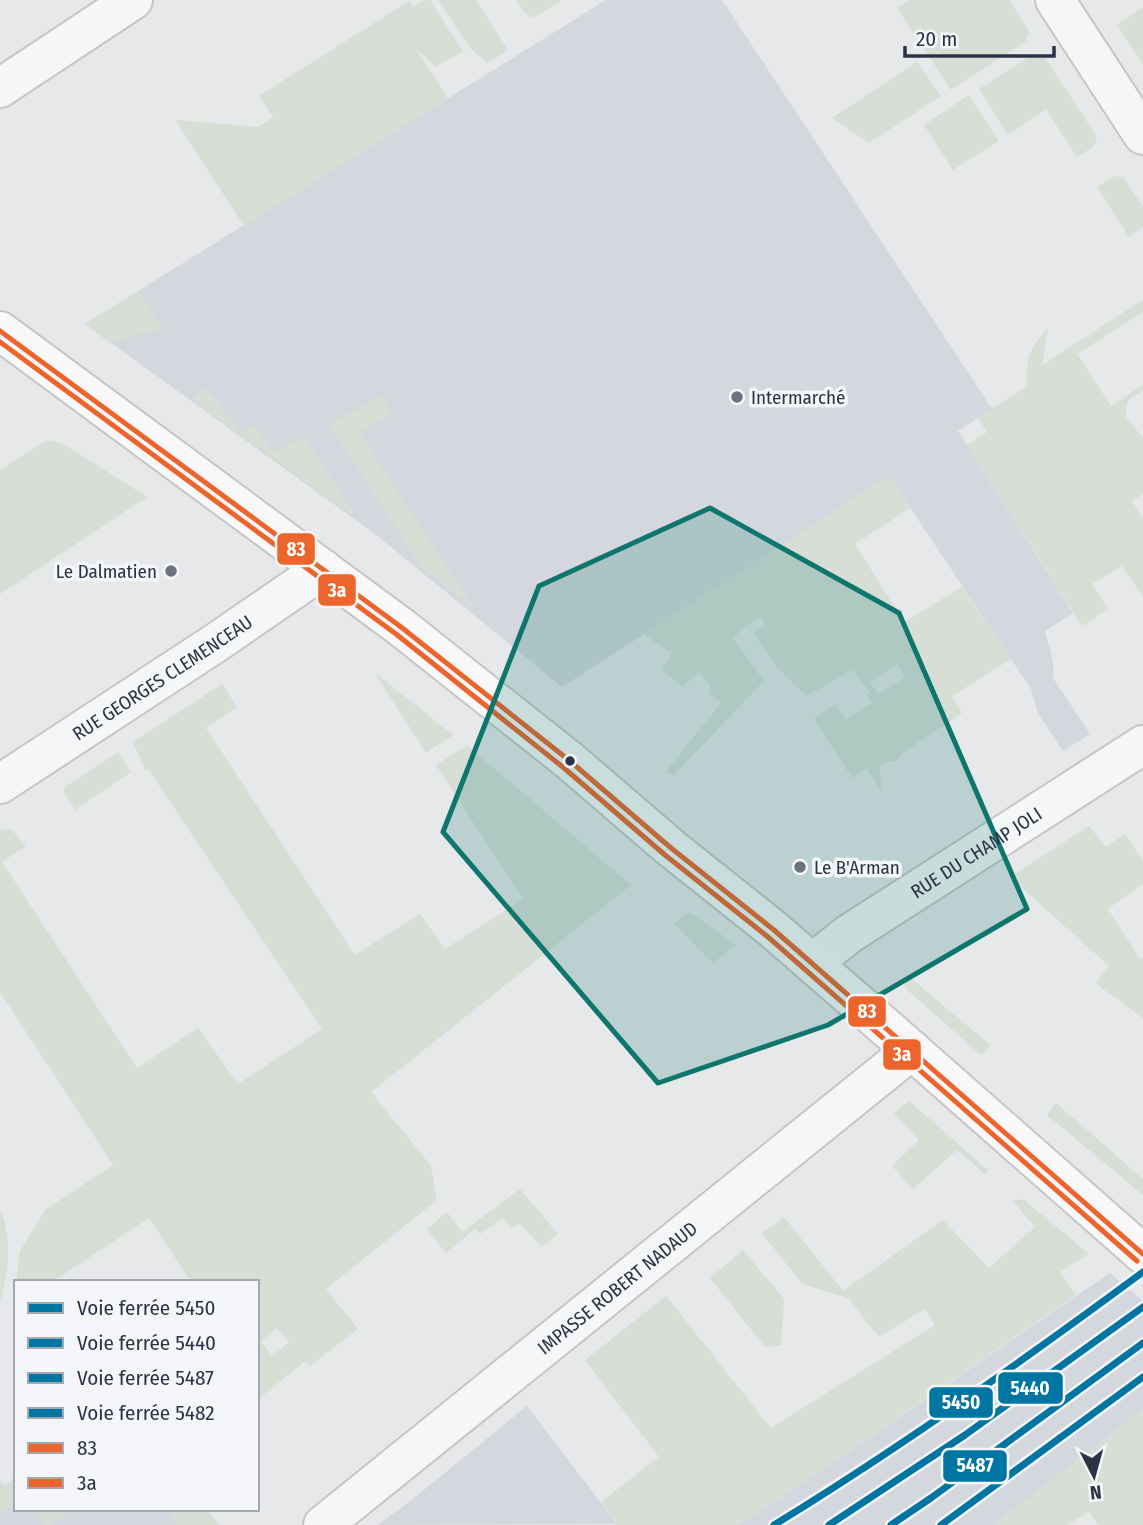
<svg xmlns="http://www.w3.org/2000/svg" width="1143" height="1525" viewBox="0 0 1143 1525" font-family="'Fira Sans Condensed',sans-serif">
	<rect width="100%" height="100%" fill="#e6e8ea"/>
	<path fill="#d4d7dd" d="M606,0H722L992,409L958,431L1073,613L1045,631L1053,661V678L1090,734L1063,751L1038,713L1031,689L889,476L562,687L375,534L85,324Z
		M1110,1273L1143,1301V1409L994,1525H736L774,1503Z
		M527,1406L617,1524L378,1525L414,1498Z
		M16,1503V1509H36L46,1525H0V1513Z
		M73,1509H167L177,1525H50Z"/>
	<path fill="#d6ded6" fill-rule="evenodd" d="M425,0H430L463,51L436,67L416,49L448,98L244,226L175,120L258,127L273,117L259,96L409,1L413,7Z
		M438,0H476L508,50L488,63L471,49Z
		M516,0H562L533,18L524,12Z
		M909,0H1009L1029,31L1026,41L951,90L897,8Z
		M1143,7V65L1117,25Z
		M1035,54L1046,59L1097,137L1094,146L1077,157L1046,109L1008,135L979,89L1026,59Z
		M917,62L941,96L869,143L832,118Z
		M969,95L999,141L953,170L924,125Z
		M1118,176L1124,178L1143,207V227L1129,237L1097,187L1113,177Z
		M139,291L164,329L109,342L85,324Z
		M1143,300V312L1077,354L1111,406L1143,385V391L1128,400L1126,407V417L1143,438V494L1132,501L1143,519V597L1122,566L1092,584L1108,609L1082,626L967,445L987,432L978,418L1027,386C1026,359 1029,348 1048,328L1042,365Z
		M205,388L217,400L240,433L254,424L274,452L304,437L352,510V515L191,399Z
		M383,395L392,414L359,432L475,610L422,568L340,442L330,424Z
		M45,441H53L65,445L147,497L0,594V470Z
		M889,476L910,508L855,544L904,622L962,587L1011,659L952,696L962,713L904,752L896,761L884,763L880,768L881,791L867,768L852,778L814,719L835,704L846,719L872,703L867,695L870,692L852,670L807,696L777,667L754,634L765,625L760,617L748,625L747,624L733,638L764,681L673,776L666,771L721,703L709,693L710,684L699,672L683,687L662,670L672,653L643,634ZM897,664L905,677L878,694L870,682Z
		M374,672L453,735L426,753Z
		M222,684L237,707L206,728L355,955L420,914L445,949L523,899L436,765L467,745L631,885L371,1092L431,1166L437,1200L326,1289L358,1329L310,1366L305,1361L257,1400V1282H191L149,1218L52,1282H16L20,1251L45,1210L113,1165L0,992V830L11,829L26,846L2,862L137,1068L198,1028L238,1084L322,1029L148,769L145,770L133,742ZM277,1328L289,1342L272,1356L261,1341Z
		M118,752L131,772L75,810L64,793L65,787Z
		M1089,826L1106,847L1125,834L1143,861V884L1108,909L1140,959L1143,958V1018L1095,983L1109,966L1010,877Z
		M687,913H691L736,945L713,963L674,923Z
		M906,974L990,1045L981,1055L905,988Z
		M909,1101L988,1170L985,1174L957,1150L913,1189L892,1166L919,1140L894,1113Z
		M1056,1103L1143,1179V1195L1047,1115Z
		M520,1189L558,1234L541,1247L520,1223L512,1228L503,1218L480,1234L475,1229L446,1253L427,1229L447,1212L462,1232Z
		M1023,1199L1089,1254L1060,1272L1076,1295L774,1503L736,1525H615L617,1523L601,1502L659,1457L585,1360L666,1296L771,1428L935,1325L925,1309L879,1337L848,1298L802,1284L762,1233L784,1217L843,1291L943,1220L989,1268L1035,1227L1013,1201Z
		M0,1209C12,1238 9,1273 0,1302Z
		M743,1250L784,1299L781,1345L765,1347L710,1278Z
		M1143,1409V1525H1098L1089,1512L1067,1525H994Z
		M16,1477V1503L0,1513V1480L4,1485Z
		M36,1509H73L50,1525H46Z
		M167,1509H207L219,1525H177Z"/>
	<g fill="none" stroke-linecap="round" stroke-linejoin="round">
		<g stroke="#c4c6c8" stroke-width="42">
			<g id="street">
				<path d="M1055,0L1143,135"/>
				<path d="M0,88L133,0"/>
				<path id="s1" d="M0,784L217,642L323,569"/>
				<path id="s2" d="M812,963L849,934L1143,745"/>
				<path id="s3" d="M323,1525L912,1050"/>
			</g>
		</g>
		<g stroke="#c4c6c8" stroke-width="42">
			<path id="secondary" d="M0,331L401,627L570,761L671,848L774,930L866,1010L1143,1254"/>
		</g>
		<use href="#street" stroke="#f5f6f7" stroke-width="38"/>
		<use href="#secondary" stroke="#f8f8f8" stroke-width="38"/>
		<g stroke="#f4f6f9" stroke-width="10">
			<path id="bus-1" d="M0,331L401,627L570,761L671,848L774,930L1143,1254"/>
		</g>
		<g stroke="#f4f6f9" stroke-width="10">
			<path id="bus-2" d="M0,342L396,634L564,768L665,855L768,937L1137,1261"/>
		</g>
		<use href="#bus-1" stroke="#ec652c" stroke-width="5"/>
		<use href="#bus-2" stroke="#ec652c" stroke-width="5"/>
		<g stroke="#f4f6f9" stroke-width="12">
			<path id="rail-1" d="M774,1525C901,1447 1023,1361 1143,1272"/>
		</g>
		<g stroke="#f4f6f9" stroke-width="12">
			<path id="rail-2" d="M829,1525L965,1435L1143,1307"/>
		</g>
		<g stroke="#f4f6f9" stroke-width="12">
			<path id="rail-3" d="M891,1525L931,1498L1143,1343"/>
		</g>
		<g stroke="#f4f6f9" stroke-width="12">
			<path id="rail-4" d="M941,1525L1143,1377"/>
		</g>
		<use href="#rail-1" stroke="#0075a1" stroke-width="7"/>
		<use href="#rail-2" stroke="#0075a1" stroke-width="7"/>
		<use href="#rail-3" stroke="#0075a1" stroke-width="7"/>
		<use href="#rail-4" stroke="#0075a1" stroke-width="7"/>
	</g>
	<path fill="#0f766e" fill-opacity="0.2" stroke="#0f766e" stroke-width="5" stroke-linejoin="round" d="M710,508L899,613L1027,909L828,1025L658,1083L443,832L539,586Z"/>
	<g fill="#6c737f" stroke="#f4f6f9" stroke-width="2.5">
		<circle cx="737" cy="397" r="7"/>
		<circle cx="171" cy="571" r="7"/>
		<circle cx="800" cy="867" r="7"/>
	</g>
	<circle fill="#2b3445" stroke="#f4f6f9" stroke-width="2.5" cx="570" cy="761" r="6"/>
	<g text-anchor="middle" stroke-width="7" stroke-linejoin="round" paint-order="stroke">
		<g font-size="19" fill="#2b3445" stroke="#f4f6f9" text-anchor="start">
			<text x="751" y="404">Intermarché</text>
			<text x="157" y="578" text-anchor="end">Le Dalmatien</text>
			<text x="814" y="874">Le B'Arman</text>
		</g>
		<g font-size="19" fill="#2b3445" stroke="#f4f6f9">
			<text dy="7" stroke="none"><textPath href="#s1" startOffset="194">RUE GEORGES CLEMENCEAU</textPath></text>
			<text dy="7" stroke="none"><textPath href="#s2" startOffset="198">RUE DU CHAMP JOLI</textPath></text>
			<text dy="7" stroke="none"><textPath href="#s3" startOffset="378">IMPASSE ROBERT NADAUD</textPath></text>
		</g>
	</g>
	<g stroke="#f4f6f9" stroke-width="2.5">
		<rect x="276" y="532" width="40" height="34" rx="7" fill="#ec652c"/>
		<rect x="317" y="573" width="40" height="34" rx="7" fill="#ec652c"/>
		<rect x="847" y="995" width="40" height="33" rx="7" fill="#ec652c"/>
		<rect x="882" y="1038" width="40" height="33" rx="7" fill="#ec652c"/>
		<rect x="997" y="1371" width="67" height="34" rx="7" fill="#0075a1"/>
		<rect x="928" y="1386" width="66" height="33" rx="7" fill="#0075a1"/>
		<rect x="942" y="1449" width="66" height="34" rx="7" fill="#0075a1"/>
	</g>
	<g font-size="19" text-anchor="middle" font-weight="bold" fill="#fff">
		<text x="296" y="556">83</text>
		<text x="337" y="597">3a</text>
		<text x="867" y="1018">83</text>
		<text x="902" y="1061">3a</text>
		<text x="1030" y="1395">5440</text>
		<text x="961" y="1409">5450</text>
		<text x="975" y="1472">5487</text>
	</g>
	<rect x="14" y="1280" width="245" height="231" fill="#f4f6f9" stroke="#a4a8b1" stroke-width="2"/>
	<rect x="28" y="1303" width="35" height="10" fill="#0075a1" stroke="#a4a8b1" stroke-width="2"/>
	<text x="77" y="1315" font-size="21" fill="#2b3445">Voie ferrée 5450</text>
	<rect x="28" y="1338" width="35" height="10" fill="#0075a1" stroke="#a4a8b1" stroke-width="2"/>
	<text x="77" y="1350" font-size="21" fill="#2b3445">Voie ferrée 5440</text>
	<rect x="28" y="1373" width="35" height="10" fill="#0075a1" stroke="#a4a8b1" stroke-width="2"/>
	<text x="77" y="1385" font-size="21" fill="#2b3445">Voie ferrée 5487</text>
	<rect x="28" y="1408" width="35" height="10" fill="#0075a1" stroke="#a4a8b1" stroke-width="2"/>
	<text x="77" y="1420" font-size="21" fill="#2b3445">Voie ferrée 5482</text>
	<rect x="28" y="1443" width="35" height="10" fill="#ec652c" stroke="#a4a8b1" stroke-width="2"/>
	<text x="77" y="1455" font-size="21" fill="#2b3445">83</text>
	<rect x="28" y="1478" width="35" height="10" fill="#ec652c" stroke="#a4a8b1" stroke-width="2"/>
	<text x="77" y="1490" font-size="21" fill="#2b3445">3a</text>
	<g transform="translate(1094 1476) rotate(174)" stroke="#f4f6f9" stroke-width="5" paint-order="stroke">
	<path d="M0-5L12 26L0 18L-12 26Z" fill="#2b3445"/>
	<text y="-10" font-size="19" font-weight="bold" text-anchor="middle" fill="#2b3445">N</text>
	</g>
	<path d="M905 46v10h149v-10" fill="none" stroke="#2b3445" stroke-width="3.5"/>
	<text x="916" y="46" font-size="21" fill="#2b3445" stroke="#f4f6f9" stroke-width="5" paint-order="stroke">20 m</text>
</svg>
